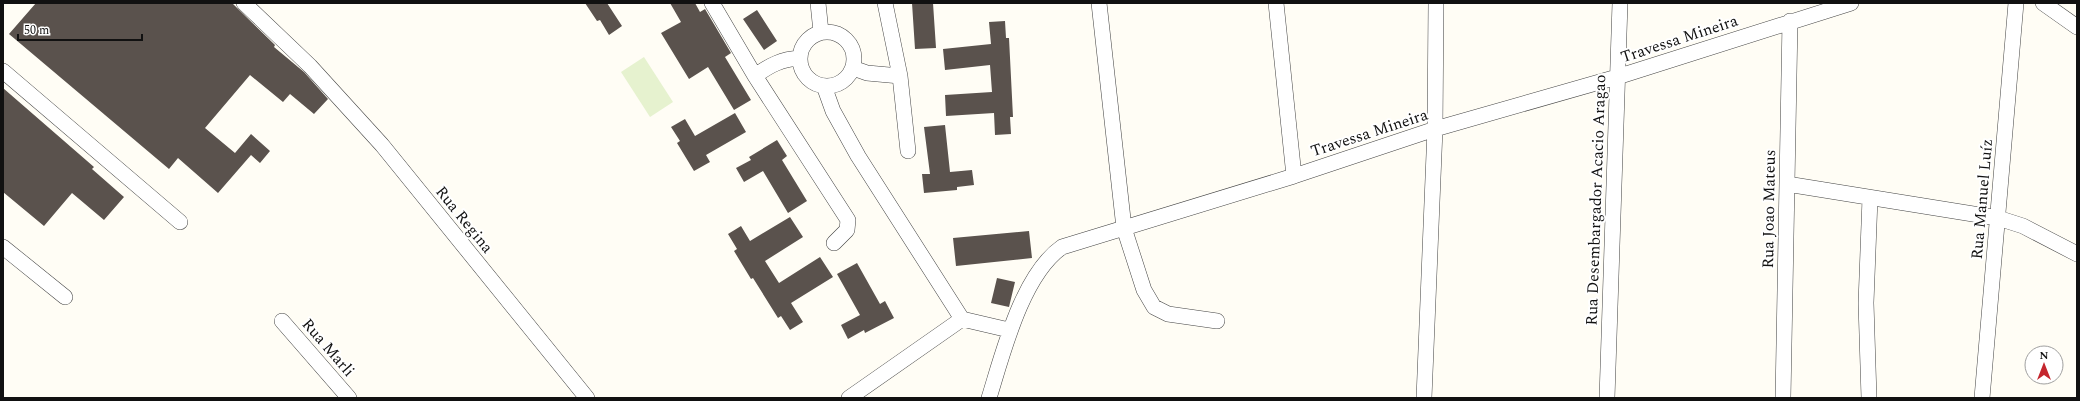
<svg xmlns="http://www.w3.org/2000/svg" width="2080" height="401" viewBox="0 0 2080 401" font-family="Spectral,serif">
	<rect width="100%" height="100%" fill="#fffdf5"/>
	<path fill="#e6f2cf" d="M644,57L673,102L650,117L621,72Z"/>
	<path fill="#5a524d" d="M36,3H232L275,45L274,47L304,72L328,99L314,114L290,94L283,102L250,75L205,128L235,153L251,134L270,151L260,163L251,155L218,193L178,158L169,169L9,34Z
		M585,3H607L622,26L609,35L600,20L597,21Z
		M670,3H695L700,12L705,9L731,53L725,57L751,100L734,110L708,67L689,79L661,33L681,22Z
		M912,3H933L936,48L915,49Z
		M757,10L777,41L764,50L743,19Z
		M1005,21L1006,38H1009L1013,117H1010L1011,134L995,135L994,113L946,116L945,95L992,92L990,65L945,70L943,49L991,44L989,22Z
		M3,88L94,167L92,169L124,197L104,220L72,193L44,226L3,192Z
		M735,113L746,132L706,155L710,162L694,171L677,143L680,141L671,127L685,119L695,136Z
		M945,125L950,172L972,170L974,185L957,187V190L924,193L922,174H930L924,127Z
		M777,140L787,156L782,160L807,201L788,213L763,171L744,182L736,168L751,160L749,157Z
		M790,217L803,237L765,261L779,283L820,257L833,277L791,303L803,322L790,330L781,316L778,318L753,278L751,279L734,251L737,249L728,234L741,226L750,241Z
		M1029,231L1032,258L956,266L953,238Z
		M857,263L880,304L885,301L894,318L865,333L864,330L848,339L841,325L860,315L837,274Z
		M997,278L1015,282L1009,307L991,303Z"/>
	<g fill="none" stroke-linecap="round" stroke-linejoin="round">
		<g stroke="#444" stroke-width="16">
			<path id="minor" d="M244,3L310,66L382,145L587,398
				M712,3L755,76L848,220L847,230L834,243
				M818,3L821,32
				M885,3L900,76L908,151
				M1099,3L1124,228L1144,290L1154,307L1168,314L1217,321
				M1276,3L1294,176
				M2043,3L2077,27
				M800 59a27 27 0 1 1 54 0a27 27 0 1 1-54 0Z
				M853,68L867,73L900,76
				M3,71L180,222
				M755,76C770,65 782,59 800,58
				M824,86L833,111L858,156L962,319L1009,330
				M1787,184L1998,218L2023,226L2077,254
				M3,247L65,297
				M282,321L349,398
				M849,398L962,319
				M989,398C1003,353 1022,275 1062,247L1294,176L1435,129L1617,77L1851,3
				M1424,398L1435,129L1436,3
				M1607,398L1620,3
				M1783,398L1790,21
				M1869,398L1866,303L1870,198
				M1982,398L2016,3"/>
		</g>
		<use href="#minor" stroke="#fff" stroke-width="15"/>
	</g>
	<g text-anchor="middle" stroke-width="4" stroke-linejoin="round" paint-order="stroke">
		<g font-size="16" fill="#111" stroke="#fff">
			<text transform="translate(1679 38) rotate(-18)" y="6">Travessa Mineira</text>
			<text transform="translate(1369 132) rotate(-18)" y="6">Travessa Mineira</text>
			<text transform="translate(1981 199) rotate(-85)" y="6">Rua Manuel Luíz</text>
			<text transform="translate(1595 200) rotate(-88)" y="6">Rua Desembargador Acacio Aragao</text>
			<text transform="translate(1768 209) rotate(-89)" y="6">Rua Joao Mateus</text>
			<text transform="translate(465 219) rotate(51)" y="6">Rua Regina</text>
			<text transform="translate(329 347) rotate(49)" y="6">Rua Marli</text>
		</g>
	</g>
	<rect width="2080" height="401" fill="none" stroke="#111111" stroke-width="8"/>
	<g transform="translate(2044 365)"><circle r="19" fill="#ffffff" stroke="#a0a0a0"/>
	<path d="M0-3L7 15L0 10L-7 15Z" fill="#c4262e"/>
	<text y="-6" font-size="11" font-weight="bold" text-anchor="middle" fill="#111111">N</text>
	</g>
	<path d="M18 34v6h124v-6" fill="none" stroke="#111111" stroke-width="2"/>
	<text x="24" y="34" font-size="12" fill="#111111" stroke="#ffffff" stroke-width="3" paint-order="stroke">50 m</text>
</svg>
